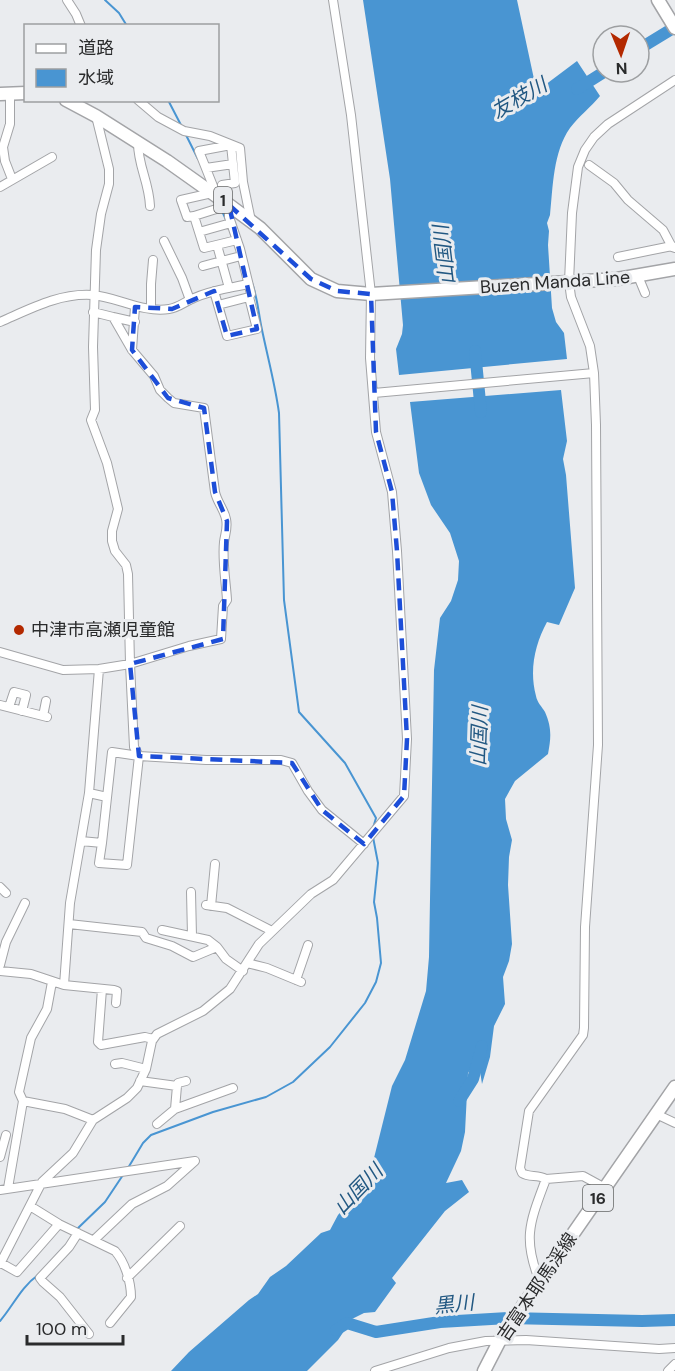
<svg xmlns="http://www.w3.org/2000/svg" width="675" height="1371" viewBox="0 0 675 1371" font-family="'DM Sans','Noto Sans JP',sans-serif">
	<rect width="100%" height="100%" fill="#eaecef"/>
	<path fill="#4995d2" d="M363,0H517L534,79L545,85L577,61L600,96C591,107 579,116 570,128C553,152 553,187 550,215L547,223L549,231L548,245L552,308L556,322L564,333L567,359L399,375L396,349L402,334L403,325L390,179Z
		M561,390L567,441L563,459L566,475L575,588L559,625L547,622C535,644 529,670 536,696C537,702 542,707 545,712C552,728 551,738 548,754L515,781L505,799L506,819L512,840L509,857L508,885L512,944L509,961L503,977L505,1004L494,1026L490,1057L482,1084L478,1058L468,1073L465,1132L461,1151L446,1183L462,1180L469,1192L445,1211L392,1278L396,1283L375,1312L364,1313L352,1319L338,1340L307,1371H171L189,1352L249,1300L258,1294L270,1277L286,1266L321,1233L330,1230L338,1215L355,1195L372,1166L392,1086L405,1060L426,991L429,957L434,670L440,618L451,601L458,580L459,561L450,533L431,505L419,473L410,402Z"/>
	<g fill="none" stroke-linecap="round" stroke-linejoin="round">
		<path stroke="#4995d2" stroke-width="2" d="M105,0L119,13L127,26
			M168,100L182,127
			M186,135L198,159
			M222,211L227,222
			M251,280C257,295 258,309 261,325C267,355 275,383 279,413L284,600L299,712L345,763L376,818L373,828
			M128,1168L143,1143L151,1135L213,1112L266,1097L293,1082L330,1047L365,1003L376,982L381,963L377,918L374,902L378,863L373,837
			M76,1230L105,1202L123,1175
			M56,1256L64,1247
			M0,1321C13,1306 21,1287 38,1275"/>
		<path stroke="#4995d2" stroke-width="12" d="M639,49L675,27
			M577,89L604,72
			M475,351L481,412
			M459,1101L473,1079L482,1046
			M336,1330L347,1323L376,1332L440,1322L508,1318L642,1321L675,1320"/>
		<g stroke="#a3a4a7" stroke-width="10">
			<path id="minor" d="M67,0L76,14L81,26
				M10,93V124L3,147L5,161L12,179
				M138,100L158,117L184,131L210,136L240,148L243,182L251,221
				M96,116L109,169V184L101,214L96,250L93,347L95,410L91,420L107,463L118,509L112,531V541L115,551L126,565L128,574L130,664L134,747L139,756L206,760H281L292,763L308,791L322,810L364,844
				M138,143C138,166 149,182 150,206
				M589,165L614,183L628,200L663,230L672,247L675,248
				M206,168L233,164
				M213,186L199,151L231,145L235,183L222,185L223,193L220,198
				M0,187L52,157
				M212,193L181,200L187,217L194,216L204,248L237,240
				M194,216L229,205V217L240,249L251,294L249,297L257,329L227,336L214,291
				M199,232L231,223
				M164,241L182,278L190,300
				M217,245L229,288
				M618,257L672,246
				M203,266L237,257
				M638,276L645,293
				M218,305L249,297
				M151,309V284L153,260
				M113,317L135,322
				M0,322C30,309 59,293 92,295C118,297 142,313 169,309C178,308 186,301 194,298C211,290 230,288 248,284
				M132,350L135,307
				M374,393L594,373
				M0,652L63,670L99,669L130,664L189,646L221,639L223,606L227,600C226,582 222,561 224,542C225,534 228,528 226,519C224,509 217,502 215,492L204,408L174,403L168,398L160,390L154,376L132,350L113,317L93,312
				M0,705L47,717
				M9,707L14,692L26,695L22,711
				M43,716L46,701
				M89,793L107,797
				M81,841L102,843L99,863L127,865L139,756L112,752L102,843
				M0,887L6,893
				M191,892L192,936
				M206,905L227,908L272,931
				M211,906L215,864
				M69,924L142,932L146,938L172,946L193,957L217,947L226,959L243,971
				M162,930L208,940L217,947
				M247,963L267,968L301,982
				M0,965L6,942L25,903
				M0,971L31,974L64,985L70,903L89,793L99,669
				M296,980L308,945
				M64,985L114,990L117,991L116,1003
				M102,989L98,1042L101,1045L145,1037L153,1039
				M115,1064L122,1063L146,1069
				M140,1081L177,1086L175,1109L233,1088
				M177,1086L178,1083L186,1081
				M23,1101L19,1092L31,1038L47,1009L52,982
				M656,1114L675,1123
				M157,1124L175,1109
				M0,1157L6,1135
				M546,1179C537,1174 530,1178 522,1173L520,1168L529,1111L583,1035L584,1028L585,927L598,745L596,425L594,373L590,346L571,297L569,282L572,213L578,167L585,150L594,137L608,124L675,80
				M8,1188L23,1101L65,1109L93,1120
				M0,1190L195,1161L167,1186L132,1204L94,1240
				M30,1206L59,1224L115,1251C125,1262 131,1282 131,1297L110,1323
				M78,1233L69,1247L40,1278L43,1282L60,1297L89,1334
				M1,1263L17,1272L59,1224
				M0,1264L42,1182L73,1153L93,1120L127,1098L137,1088L146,1069L152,1041L157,1034L203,1011L230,989L259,944L311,894L333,880L404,796L407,739L397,551L392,492L376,432L370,358L371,294L351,115L333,0
				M127,1278L180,1226
				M540,1282C522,1238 530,1222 546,1179L583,1176L605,1188
				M375,1371L449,1348L486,1341L526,1340L659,1349L675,1348
				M668,1371L675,1364"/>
		</g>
		<g stroke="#a3a4a7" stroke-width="15">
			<path id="primary" d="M658,0L675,28
				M0,94L26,93
				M66,100L96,116L167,161L229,205L260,228L311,279L337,291L371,294L617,279L675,269
				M484,1371L502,1336L675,1087"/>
		</g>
		<use href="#minor" stroke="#fff" stroke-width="8"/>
		<use href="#primary" stroke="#fff" stroke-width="12"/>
	</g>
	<path fill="none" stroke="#1d4ed8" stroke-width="4.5" stroke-dasharray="12 8" stroke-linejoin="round" d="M229,205L311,279L337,291L371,294L376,432L392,492L397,551L407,739L404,796L364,844L322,810L292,763L139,756L130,664L223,639L227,521L215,492L204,408L168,398L132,350L135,307L172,309L214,291L227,336L257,329Z"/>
	<circle fill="#b32900" stroke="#eaecef" stroke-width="2" cx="19" cy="630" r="6"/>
	<g text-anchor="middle" stroke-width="6" stroke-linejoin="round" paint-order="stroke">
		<g fill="#eaecef" stroke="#646566" stroke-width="1.5">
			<rect x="214" y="187" width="18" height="26" rx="4.5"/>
			<rect x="583" y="1185" width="30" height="26" rx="4.5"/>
		</g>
		<g font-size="16" font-weight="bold" fill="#2a2b2c">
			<text x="223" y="206">1</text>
			<text x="598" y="1204">16</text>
		</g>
		<g font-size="18" fill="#2a2b2c" stroke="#eaecef">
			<text transform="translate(555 282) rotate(-4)" y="6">Buzen Manda Line</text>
			<text transform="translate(537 1287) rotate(-56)" y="6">吉富本耶馬渓線</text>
		</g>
		<g font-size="18" fill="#2a2b2c" stroke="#eaecef" text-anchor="start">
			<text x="31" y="636">中津市高瀬児童館</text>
		</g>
		<g font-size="20" font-style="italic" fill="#225882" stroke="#eaecef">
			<text transform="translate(519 98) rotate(-30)" y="7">友枝川</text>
			<text transform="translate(444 255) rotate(-97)" y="7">山国川</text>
			<text transform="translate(479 736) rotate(-88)" y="7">山国川</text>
			<text transform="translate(358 1189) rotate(-46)" y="7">山国川</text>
			<text transform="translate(454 1304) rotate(-6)" y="7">黒川</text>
		</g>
	</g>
	<rect x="24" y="24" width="195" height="78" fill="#eaecef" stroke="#9d9fa1" stroke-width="1.5"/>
	<rect x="36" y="44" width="30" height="9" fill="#ffffff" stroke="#9d9fa1" stroke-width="1.5"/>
	<text x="78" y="54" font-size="18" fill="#2a2b2c">道路</text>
	<rect x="36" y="69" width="30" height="18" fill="#4995d2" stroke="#9d9fa1" stroke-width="1.5"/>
	<text x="78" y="84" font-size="18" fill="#2a2b2c">水域</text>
	<g transform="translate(621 54) rotate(178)"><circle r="28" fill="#eaecef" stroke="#9d9fa1" stroke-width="1.5"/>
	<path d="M0-4.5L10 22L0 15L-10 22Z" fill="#b32900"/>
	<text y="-9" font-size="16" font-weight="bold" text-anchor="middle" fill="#2a2b2c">N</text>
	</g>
	<path d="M27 1335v9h96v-9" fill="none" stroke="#2a2b2c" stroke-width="3"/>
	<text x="36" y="1335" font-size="18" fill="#2a2b2c" stroke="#eaecef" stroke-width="4.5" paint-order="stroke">100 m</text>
</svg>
